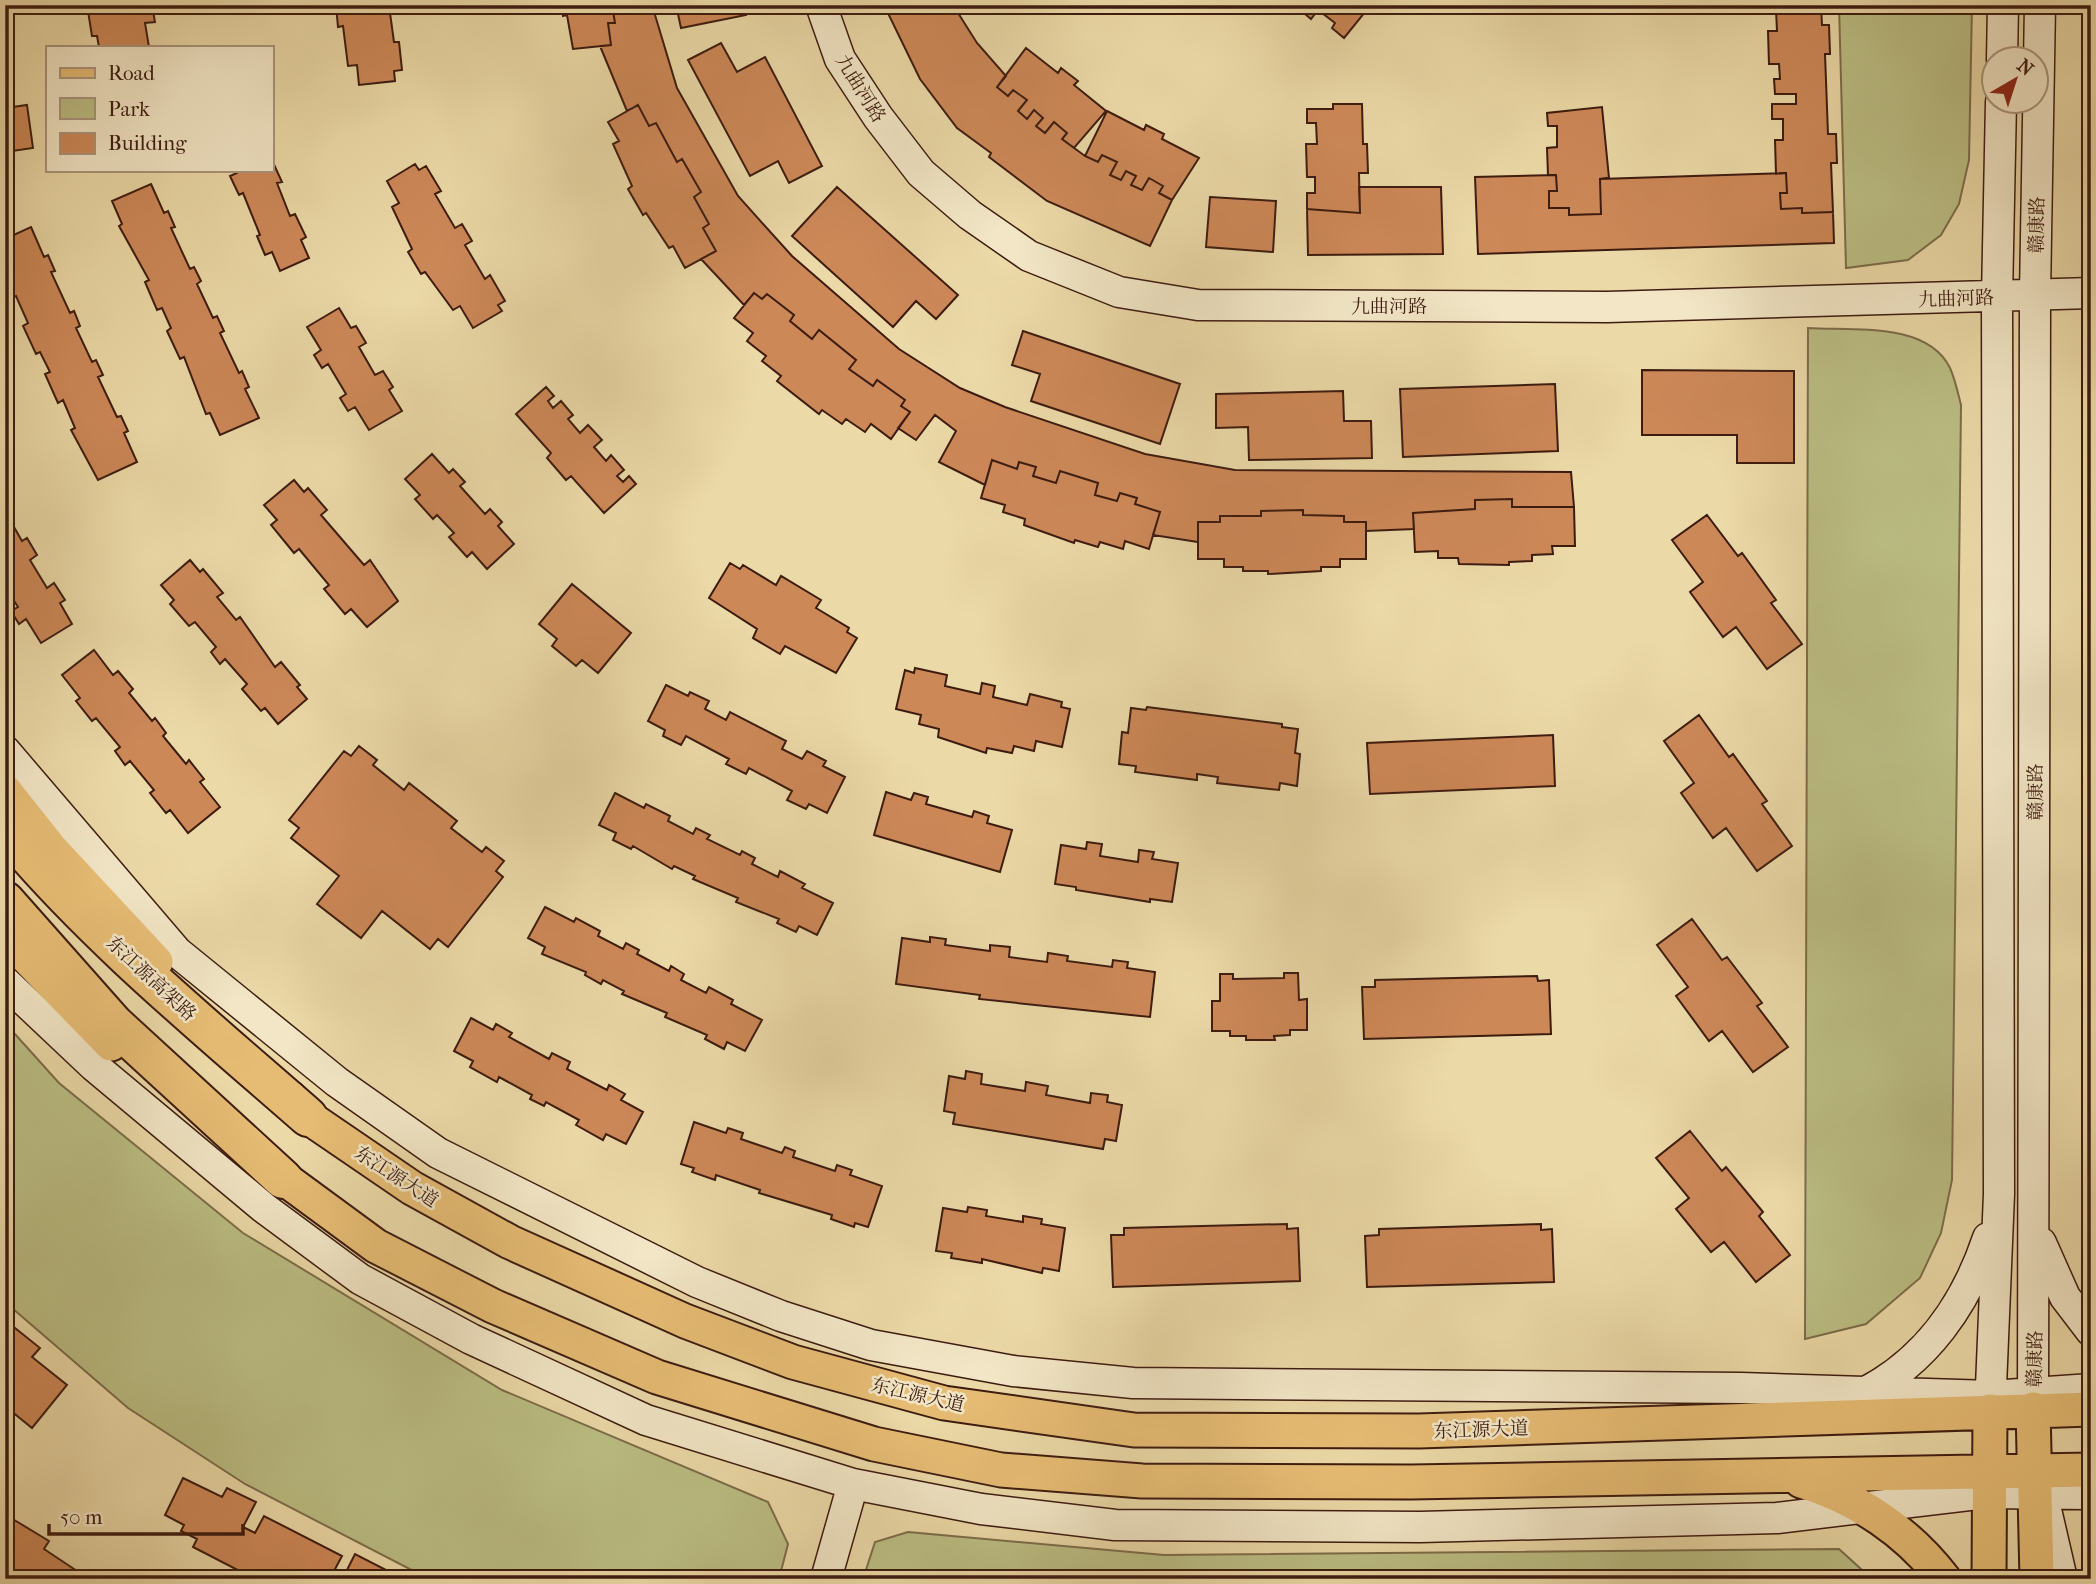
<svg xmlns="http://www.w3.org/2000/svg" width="2096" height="1584" viewBox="0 0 2096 1584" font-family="'IM FELL French Canon','Noto Serif SC',serif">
	<rect width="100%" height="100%" fill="#ebd9a7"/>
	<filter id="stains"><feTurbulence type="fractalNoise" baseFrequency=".00286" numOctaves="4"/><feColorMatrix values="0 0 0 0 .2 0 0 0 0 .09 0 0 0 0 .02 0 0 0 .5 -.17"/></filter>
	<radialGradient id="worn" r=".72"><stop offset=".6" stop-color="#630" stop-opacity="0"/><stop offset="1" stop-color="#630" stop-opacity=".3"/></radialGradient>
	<path fill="#bbbe84" stroke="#7c6d4a" stroke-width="2" d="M1839,5H1972L1969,160L1959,204L1941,235L1908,260L1846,268Z
		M1808,328C1852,331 1927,321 1950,368C1955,379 1958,393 1961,405L1952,1180L1941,1233L1920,1278L1866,1324L1805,1339Z
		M5,1023L59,1083L243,1233L502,1390L768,1502L788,1544L779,1579H429L245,1484L128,1408L5,1302Z
		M908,1532L1164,1555L1839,1549L1872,1579H863L875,1542Z"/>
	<path fill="#cd8858" stroke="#3d1c10" stroke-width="2" d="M87,5H152L155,22L145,23L149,47H99L97,36H92Z
		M336,5H398V11L390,13L394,42H399L402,70L394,71L395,81L359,85L357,65L348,66L343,26L338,27Z
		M562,5H612L615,23H608L611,45L573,49L567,15L563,16Z
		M612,5H652L677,88L738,196L792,256L899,349L960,388L1005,407L1145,454L1235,470L1571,472L1574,507H1512V499L1475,500V509L1413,513L1414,529L1366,531V522H1344V516L1303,515V510L1261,511V516H1220V522H1198V542L1153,535L1160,512L1135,504L1137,498L1120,493L1117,501L1095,495L1098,483L1060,471L1056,483L1033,476L1036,467L1019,462L1017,469L992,460L985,485L939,462L956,431L935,415L916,440L898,428L910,412L901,406L905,400L877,380L873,386L849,369L856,360L819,330L812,339L790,321L794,315L767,294L762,299L754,293L744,305L701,259L716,251L703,228L709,224L694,197L701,192L682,159L677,162L656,123L649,126L638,105L627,111L600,46L611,45L608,23H615Z
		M676,5H744L746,15L681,28Z
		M884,5H953L977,43L1006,76L997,87L1008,96L1013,90L1027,100L1018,111L1027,119L1034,110L1043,118L1036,126L1045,133L1054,122L1067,133L1062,139L1085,156L1098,162L1102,155L1117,162L1110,175L1121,180L1126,171L1136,176L1131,185L1142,190L1149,178L1163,186L1159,193L1172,200L1150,246L1047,201L989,157L991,153L957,128L920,79Z
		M1300,5H1370V6L1344,38L1332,28L1335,23L1318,10L1311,19L1298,8Z
		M1765,5H1821L1822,25H1829L1830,54H1825L1828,134H1836L1837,163H1831L1833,212L1802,213V208L1781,209L1780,193H1787L1786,173L1776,174L1775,140H1783V119H1772V104H1796V94H1775L1774,79H1780L1779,64H1769L1768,31H1777L1776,10H1765Z
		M721,43L737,72L765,57L822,166L789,183L778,161L750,176L688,60Z
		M1026,48L1058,73L1061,68L1078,81L1074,85L1106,111L1074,148L1062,139L1067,133L1054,122L1045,133L1036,126L1043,118L1034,110L1027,119L1018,111L1027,100L1013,90L1008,96L997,87Z
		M1333,104H1362L1363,144H1367L1368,173H1359L1360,213L1307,209V193H1315V177H1307L1306,144H1317L1316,123H1307V109H1333Z
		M27,105L33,148L5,152V108Z
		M638,105L649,126L656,123L677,162L682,159L701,192L694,197L709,224L703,228L716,251L685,268L673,246L669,248L646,213L643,215L628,189L632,186L613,144L619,141L608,122Z
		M1602,107L1609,178L1600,179L1601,214L1569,215V208H1549V191H1557L1556,175H1548L1547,148L1557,147V126H1548L1547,113Z
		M1107,111L1144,130L1146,125L1164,134L1162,139L1199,158L1172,200L1159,193L1163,186L1149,178L1142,190L1131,185L1136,176L1126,171L1121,180L1110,175L1117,162L1102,155L1098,162L1085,156Z
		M271,158L282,182L277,183L290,216L295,214L306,237L301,240L309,258L280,271L272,252L265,255L257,236L260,235L243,193L239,195L230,176L237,173L236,170H271Z
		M415,164L419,170L426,166L441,191L435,194L455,228L462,224L472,241L465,245L485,279L490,275L505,301L498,305L502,311L473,328L460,306L453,310L425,272L421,274L408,252L412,249L392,207L399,203L387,181Z
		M1786,173L1787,193H1780L1781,209L1802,208V213L1833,212L1834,243L1478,254L1475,177L1556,175L1557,191H1549V208H1569V215L1601,214L1600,179Z
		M151,184L164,213L168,211L175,227L171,228L190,269L194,267L201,281L197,284L213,318L217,316L224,331L220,333L239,373L242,371L249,387L245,389L259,418L220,435L210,413L206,414L184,357L180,359L167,331L171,328L162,308L157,310L145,282L149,280L119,226L122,224L112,201Z
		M837,187L958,295L936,319L916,301L893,327L792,236Z
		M1359,187H1441L1443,254L1308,255L1307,209L1360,213Z
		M1210,197L1276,201L1273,252L1206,247Z
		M31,227L44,257L48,255L55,271L51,272L70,313L74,311L80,326L76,328L92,362L96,360L103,375L98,377L117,417L121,416L128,431L124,433L137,462L98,480L71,430L75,428L63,400L58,403L45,374L50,372L40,352L36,354L23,326L28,323L16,296L12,298L5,283V239Z
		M754,293L762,299L767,294L794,315L790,321L812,339L819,330L856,360L849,369L873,386L877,380L905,400L901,406L910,412L891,439L871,424L865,432L846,419L842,424L822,410L819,414L777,381L781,376L762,361L766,356L747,341L753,333L734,318Z
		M339,308L351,328L356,326L366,343L359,347L375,375L383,371L393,387L389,390L402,411L369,430L355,407L348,411L340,398L346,394L328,364L322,368L314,355L321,350L307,327Z
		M1023,331L1180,384L1160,444L1031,401L1040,374L1012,365Z
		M1642,370L1794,371V463H1737V435H1642Z
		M1555,384L1558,451L1403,457L1400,389Z
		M546,387L554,396L548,401L553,408L561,401L573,415L568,419L580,433L588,425L602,440L594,447L606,461L611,455L624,470L617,476L623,482L629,476L636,484L604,513L571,476L566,480L547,458L551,453L516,414Z
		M1343,391L1344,421H1371L1372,458L1249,460L1248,427L1216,428V394Z
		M432,454L449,473L453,469L465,482L460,486L485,514L490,509L502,522L498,526L514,544L487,569L472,552L467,557L449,537L454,533L437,515L433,519L415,499L420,495L405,479Z
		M992,460L1017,469L1019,462L1036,467L1033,476L1056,483L1060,471L1098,483L1095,495L1117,501L1120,493L1137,498L1135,504L1160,512L1149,549L1125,541L1123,549L1100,542L1098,547L1075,540L1074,543L1024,525L1025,519L1003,512L1005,505L981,498Z
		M294,480L304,492L308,488L327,510L321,515L364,565L370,560L398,601L367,627L351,609L345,614L324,589L329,585L299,549L294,553L271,525L277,520L264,505Z
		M1512,499V507H1574L1575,546H1552L1553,554L1532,555V561L1509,562V565L1459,564L1458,558H1438V551L1415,552L1413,513L1475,509V500Z
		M1303,510V515L1344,516V522H1366V559H1340V567H1321V571L1268,574V571H1243V567H1224V559H1198V522H1220V516H1261V511Z
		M1707,515L1738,556L1742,553L1776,600L1771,603L1802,644L1767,669L1736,627L1723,637L1690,592L1703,582L1672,540Z
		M10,520L22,541L27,538L37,555L30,560L47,588L54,583L65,600L60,603L72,624L41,643L26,619L19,624L11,611L18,607L5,587V523Z
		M190,560L200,572L203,569L223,593L217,597L236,620L240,617L275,667L281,662L300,685L297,687L307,699L278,724L265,708L261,711L242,689L247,684L225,659L220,664L211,652L216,647L195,622L189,626L170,604L174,600L161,585Z
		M730,563L740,569L743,565L776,585L781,576L821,600L816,608L849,628L847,632L857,638L836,673L785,646L780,654L753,638L757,629L709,598Z
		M572,584L631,633L598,673L582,660L576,666L552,646L557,639L539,624Z
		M94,650L113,675L118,671L133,689L129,693L152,721L155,718L166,733L163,736L186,764L189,760L204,779L200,782L220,807L188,833L170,810L166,813L150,793L154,790L130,761L125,765L115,751L120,747L96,718L92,721L76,701L80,698L62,675Z
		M915,668L947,675L945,686L980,694L982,683L995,686L993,697L1027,705L1030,694L1062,702L1061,707L1070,709L1062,747L1036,741L1034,751L1014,746L1012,753L987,748L986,753L938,737L939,729L919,724L921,715L896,709L905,670L914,673Z
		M666,685L688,696L690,692L709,701L705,709L726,720L730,712L786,741L782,749L802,759L807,751L826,761L823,766L845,777L827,813L809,804L806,809L787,800L792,791L749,768L746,774L726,764L729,759L686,736L681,745L663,736L665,730L648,721Z
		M1147,707L1282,724V727L1298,729L1295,753L1300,754L1297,786L1280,783L1279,790L1217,783L1218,777L1197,774V780L1135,772L1136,766L1119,764L1122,732L1128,733L1131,708L1146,710Z
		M1699,715L1729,757L1733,754L1767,801L1762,804L1792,846L1757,871L1726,828L1713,838L1681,793L1694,783L1664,741Z
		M1553,735L1555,786L1370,794L1367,743Z
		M359,746L377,760L373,765L404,790L409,783L457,821L451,828L482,852L486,847L504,861L496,871L503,877L448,947L438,939L430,949L382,911L361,938L317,904L339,876L291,838L299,828L289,820L344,751L351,756Z
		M886,792L911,800L914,793L928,797L926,804L972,817L974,811L989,816L987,823L1012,830L1000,872L874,835Z
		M615,793L644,808L646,804L670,816L668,821L693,834L696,828L710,835L707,839L740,855L742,851L755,858L752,864L778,877L780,871L805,884L802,888L833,903L817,935L799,926L796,932L777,923L779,919L736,902L738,898L693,879L695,876L674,866L672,869L633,846L631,849L613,840L616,833L599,825Z
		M1087,842L1102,844L1100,856L1138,862L1139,850L1154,852L1152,859L1178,863L1172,902L1150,899V902L1076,890V887L1055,884L1061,845L1086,849Z
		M545,907L574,922L576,918L600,931L598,936L623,949L626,943L639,950L637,954L669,971L671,966L684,974L681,980L706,993L709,987L733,1000L731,1004L762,1020L745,1051L727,1042L724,1049L705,1039L707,1035L665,1017L667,1013L622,994L624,991L603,980L601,984L585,975L586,972L542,954L545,947L528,938Z
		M1692,919L1722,960L1727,957L1762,1003L1757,1006L1788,1047L1753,1072L1722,1031L1709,1041L1676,996L1688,987L1657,945Z
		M930,937L946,939L945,945L990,951V945L1010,947L1009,957L1047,962L1048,953L1068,956L1067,961L1112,967L1113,960L1128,962L1127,968L1155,972L1150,1017L979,999L980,995L896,984L902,938L930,942Z
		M1284,973H1298L1299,1000L1307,999V1030H1290V1035L1274,1036L1275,1040H1246V1036H1230V1031H1212V1001H1220V974H1233V979L1284,978Z
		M1537,976L1538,981L1549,980L1551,1034L1364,1039L1362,987H1375V980Z
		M471,1018L493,1030L496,1024L512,1033L509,1037L549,1059L552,1053L570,1062L567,1069L607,1090L609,1085L625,1094L621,1100L643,1112L626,1144L606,1134L603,1140L576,1125L579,1120L546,1102L544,1106L530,1099L532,1095L499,1077L497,1082L470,1067L473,1061L454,1051Z
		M966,1071L982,1074L981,1084L1025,1091L1026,1082L1048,1086L1046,1095L1090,1103L1091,1093L1108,1095L1107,1102L1122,1105L1116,1141L1105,1139L1103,1149L953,1124L955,1113L944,1111L949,1076L965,1079Z
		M694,1122L726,1133L728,1128L743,1133L741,1139L782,1153L785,1147L795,1151L793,1157L835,1171L837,1165L852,1170L850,1175L882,1186L868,1227L855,1223L854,1227L831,1219L832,1215L759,1193L760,1190L716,1175L715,1180L692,1172L694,1168L681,1164Z
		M1690,1131L1722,1171L1726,1167L1763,1212L1759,1216L1790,1255L1756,1282L1724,1242L1711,1252L1676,1209L1689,1198L1656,1158Z
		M968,1207L987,1210L986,1216L1023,1222V1216L1042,1219L1041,1224L1065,1228L1059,1271L1043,1268L1042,1273L982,1259V1263L951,1258L952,1253L936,1251L943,1208L967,1212Z
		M1287,1224V1229L1298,1228L1300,1281L1113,1287L1111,1235H1124V1228Z
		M1541,1224V1230L1552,1229L1554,1282L1367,1287L1365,1236L1379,1235V1229Z
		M10,1324L40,1348L32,1357L67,1385L32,1428L5,1406V1329Z
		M183,1478L222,1497L227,1488L256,1502L243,1527L255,1533L264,1516L342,1556L334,1571L344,1576L355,1554L388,1571L385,1579H255L193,1547L197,1539L181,1531L184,1525L165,1515Z
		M11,1518L49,1541L44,1549L77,1571L72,1579H5V1525Z"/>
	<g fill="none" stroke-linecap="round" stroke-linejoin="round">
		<g stroke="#3d1c10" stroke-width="33">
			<path id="secondary" d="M821,5L840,59L878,117L921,173L970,215L1029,256L1119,292L1198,305L1607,307L2091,293
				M2002,60L2003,5
				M5,751L177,952L337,1082L438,1153L697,1282L781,1316L871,1345L1013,1371L1133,1383L1741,1388L1991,1396L2091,1389
				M5,982L94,1066L264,1208L360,1279L471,1339L646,1420L853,1484L981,1509L1115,1525L1420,1527L1777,1518L1986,1493L2091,1494
				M2041,1243L2065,1297L2091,1331
				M1862,1394C1926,1362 1966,1304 1988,1238
				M2033,1409L2035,294L2040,5
				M1990,1411L1999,1194L1997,297L2001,102
				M2044,1501L2062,1579
				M826,1579L853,1484"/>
		</g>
		<g stroke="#3d1c10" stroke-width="37">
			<path id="primary" d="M5,791L51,849L156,962
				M5,935L111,1044
				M290,1098L308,1117L412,1188L510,1242L685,1321L793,1362L944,1403L1134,1430L1419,1431L2091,1409
				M263,1163L376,1246L493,1306L657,1377L874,1444L1001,1470L1142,1481L1411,1482L2091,1470
				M2033,1409L2037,1579
				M1801,1481C1858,1498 1908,1532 1944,1579
				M1989,1579L1990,1411"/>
		</g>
		<g stroke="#3d1c10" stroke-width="42">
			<path id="highway" d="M5,829C94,936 203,1025 308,1117
				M5,901L114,1024L283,1179"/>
		</g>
		<use href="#secondary" stroke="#f2e6c6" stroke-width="30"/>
		<use href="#primary" stroke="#e6bc74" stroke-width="33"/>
		<use href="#highway" stroke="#e6bc74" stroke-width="38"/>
	</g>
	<g text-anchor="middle" stroke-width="5" stroke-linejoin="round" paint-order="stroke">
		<g font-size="19" fill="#3d1c10" stroke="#f2e6c6">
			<text transform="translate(861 88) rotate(58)" y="7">九曲河路</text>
			<text transform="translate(2036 225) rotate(-89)" y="7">赣康路</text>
			<text transform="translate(1956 298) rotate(-2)" y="7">九曲河路</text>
			<text x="1389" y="313">九曲河路</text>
			<text transform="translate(2035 792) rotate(-90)" y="7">赣康路</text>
			<text transform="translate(152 978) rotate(43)" y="7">东江源高架路</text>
			<text transform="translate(397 1176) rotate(33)" y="7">东江源大道</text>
			<text transform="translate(2034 1359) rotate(-89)" y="7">赣康路</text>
			<text transform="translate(918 1394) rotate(13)" y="7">东江源大道</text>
			<text transform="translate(1481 1429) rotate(-2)" y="7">东江源大道</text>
		</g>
	</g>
	<rect width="2096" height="1584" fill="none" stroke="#ebd9a7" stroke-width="28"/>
	<rect x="7" y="7" width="2082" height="1570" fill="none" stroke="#3d1c10" stroke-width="3.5"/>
	<rect x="14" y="14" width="2068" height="1556" fill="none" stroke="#3d1c10" stroke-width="2"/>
	<rect x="46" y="46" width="228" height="126" fill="#f2e6c6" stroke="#aa957d" stroke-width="2"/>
	<rect x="60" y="68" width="35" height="10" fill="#e6bc74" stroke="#aa957d" stroke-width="2"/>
	<text x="108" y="80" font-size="21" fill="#3d1c10">Road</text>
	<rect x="60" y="98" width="35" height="21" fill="#bbbe84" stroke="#aa957d" stroke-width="2"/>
	<text x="108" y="116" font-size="21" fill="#3d1c10">Park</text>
	<rect x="60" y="133" width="35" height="21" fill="#cd8858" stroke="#aa957d" stroke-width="2"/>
	<text x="108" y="150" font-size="21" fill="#3d1c10">Building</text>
	<g transform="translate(2015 80) rotate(39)"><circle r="33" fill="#f2e6c6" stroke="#aa957d" stroke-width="2"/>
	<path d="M0-5L12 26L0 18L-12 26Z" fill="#8f2418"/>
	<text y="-10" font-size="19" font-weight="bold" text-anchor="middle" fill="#3d1c10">N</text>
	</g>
	<path d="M49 1524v10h194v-10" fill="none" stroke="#3d1c10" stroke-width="3.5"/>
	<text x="60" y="1524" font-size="21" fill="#3d1c10" stroke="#f2e6c6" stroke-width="5" paint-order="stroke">50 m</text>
	<rect width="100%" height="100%" filter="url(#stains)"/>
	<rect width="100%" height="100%" fill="url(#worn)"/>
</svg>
